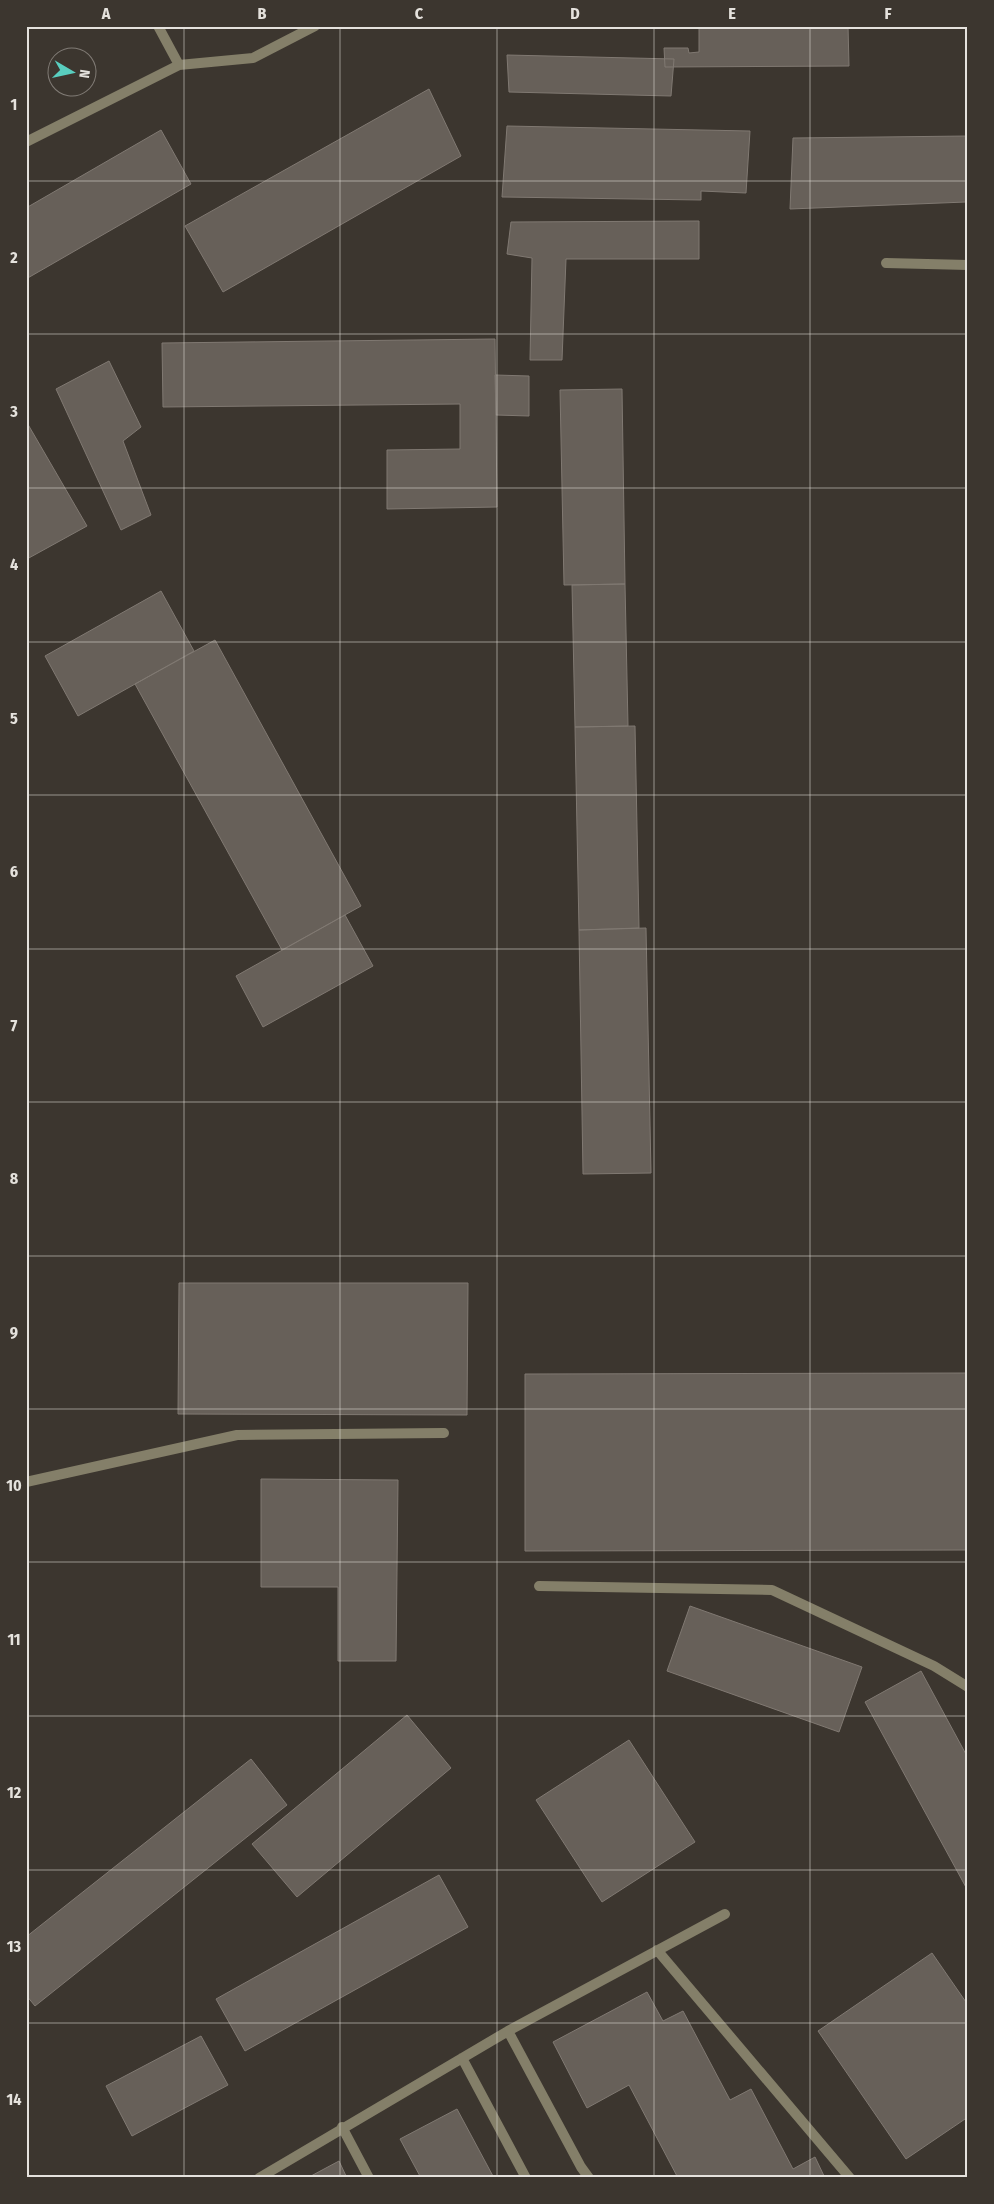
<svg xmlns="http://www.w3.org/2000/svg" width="994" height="2204" viewBox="0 0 994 2204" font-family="'Fira Sans Condensed',sans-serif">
	<rect width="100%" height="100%" fill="#3c362f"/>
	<path fill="#676059" stroke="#807972" d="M699,26H848L849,66L665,67L664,48H688L689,53L699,52Z
		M507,55L674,59L671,96L509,92Z
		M429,89L461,156L223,292L185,226Z
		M507,126L750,131L746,193L701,191V200L502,197Z
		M161,130L191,184L26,279V208Z
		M967,136L966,202L790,209L793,138Z
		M699,221V259H566L562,360H530L532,258L507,254L511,222Z
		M495,339L497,507L387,509V450L460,449V404L163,407L162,343Z
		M109,361L141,427L123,441L151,515L121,530L56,389Z
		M495,375L529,376V416L496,415Z
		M622,389L625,584L564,585L560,390Z
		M26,421L87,526L27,559L26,558Z
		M625,584L628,726L575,727L572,585Z
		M161,591L194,651L78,716L45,656Z
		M215,640L361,906L282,950L135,684Z
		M635,726L639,928L579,930L575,727Z
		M345,915L373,966L263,1027L236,976Z
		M646,928L651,1173L583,1174L579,930Z
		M179,1283H468L467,1415L178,1414Z
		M968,1373V1550L525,1551V1374Z
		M261,1479L398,1480L396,1661H338V1587H261Z
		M690,1606L862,1667L839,1732L667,1671Z
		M921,1671L968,1758V1891L865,1702Z
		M407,1715L451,1768L297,1897L252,1844Z
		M629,1740L695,1842L602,1902L536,1800Z
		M251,1759L287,1805L35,2006L26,1995V1937Z
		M439,1875L468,1927L245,2051L216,1999Z
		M932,1953L968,2005V2117L906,2159L818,2031Z
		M647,1992L663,2021L683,2011L730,2100L751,2089L793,2169L815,2157L825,2178H678L629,2085L587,2108L553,2042Z
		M201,2036L228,2085L132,2136L106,2086Z
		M457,2109L479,2150L494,2178H421L400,2139Z
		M339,2161L347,2178H311V2176Z"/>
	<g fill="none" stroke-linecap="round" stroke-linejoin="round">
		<path stroke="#847f69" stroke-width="10" d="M158,26L179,65L253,58L315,26
			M26,142L179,65
			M886,263L968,265
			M26,1482L237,1435L444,1433
			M539,1586L772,1590L934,1666L968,1687
			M657,1950L850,2178
			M508,2031L581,2167L589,2178
			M462,2058L526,2178
			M342,2127L369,2178
			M259,2178L508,2031L725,1914"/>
	</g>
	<path fill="none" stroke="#e5e2dd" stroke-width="1" stroke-opacity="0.55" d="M184,26V2178M340,26V2178M497,26V2178M654,26V2178M810,26V2178M26,181H968M26,334H968M26,488H968M26,642H968M26,795H968M26,949H968M26,1102H968M26,1256H968M26,1409H968M26,1562H968M26,1716H968M26,1870H968M26,2023H968"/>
	<rect width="994" height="2204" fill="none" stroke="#3c362f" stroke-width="55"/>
	<g transform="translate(72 72) rotate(99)"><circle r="24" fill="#3c362f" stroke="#807b75"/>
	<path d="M0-4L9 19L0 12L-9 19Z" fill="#59cebf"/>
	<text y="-8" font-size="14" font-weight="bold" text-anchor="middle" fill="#e5e2dd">N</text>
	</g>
	<rect x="28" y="28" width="938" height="2148" fill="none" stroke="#e5e2dd" stroke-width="2"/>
	<g font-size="16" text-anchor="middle" font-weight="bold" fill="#e5e2dd">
		<text x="106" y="19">A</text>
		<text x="262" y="19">B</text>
		<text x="419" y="19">C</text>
		<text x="575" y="19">D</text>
		<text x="732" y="19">E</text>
		<text x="888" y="19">F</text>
		<text x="14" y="110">1</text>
		<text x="14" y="263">2</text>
		<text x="14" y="417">3</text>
		<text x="14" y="570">4</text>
		<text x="14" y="724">5</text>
		<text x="14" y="877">6</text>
		<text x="14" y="1031">7</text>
		<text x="14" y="1184">8</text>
		<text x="14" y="1338">9</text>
		<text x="14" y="1491">10</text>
		<text x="14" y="1645">11</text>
		<text x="14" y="1798">12</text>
		<text x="14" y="1952">13</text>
		<text x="14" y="2105">14</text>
	</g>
</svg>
